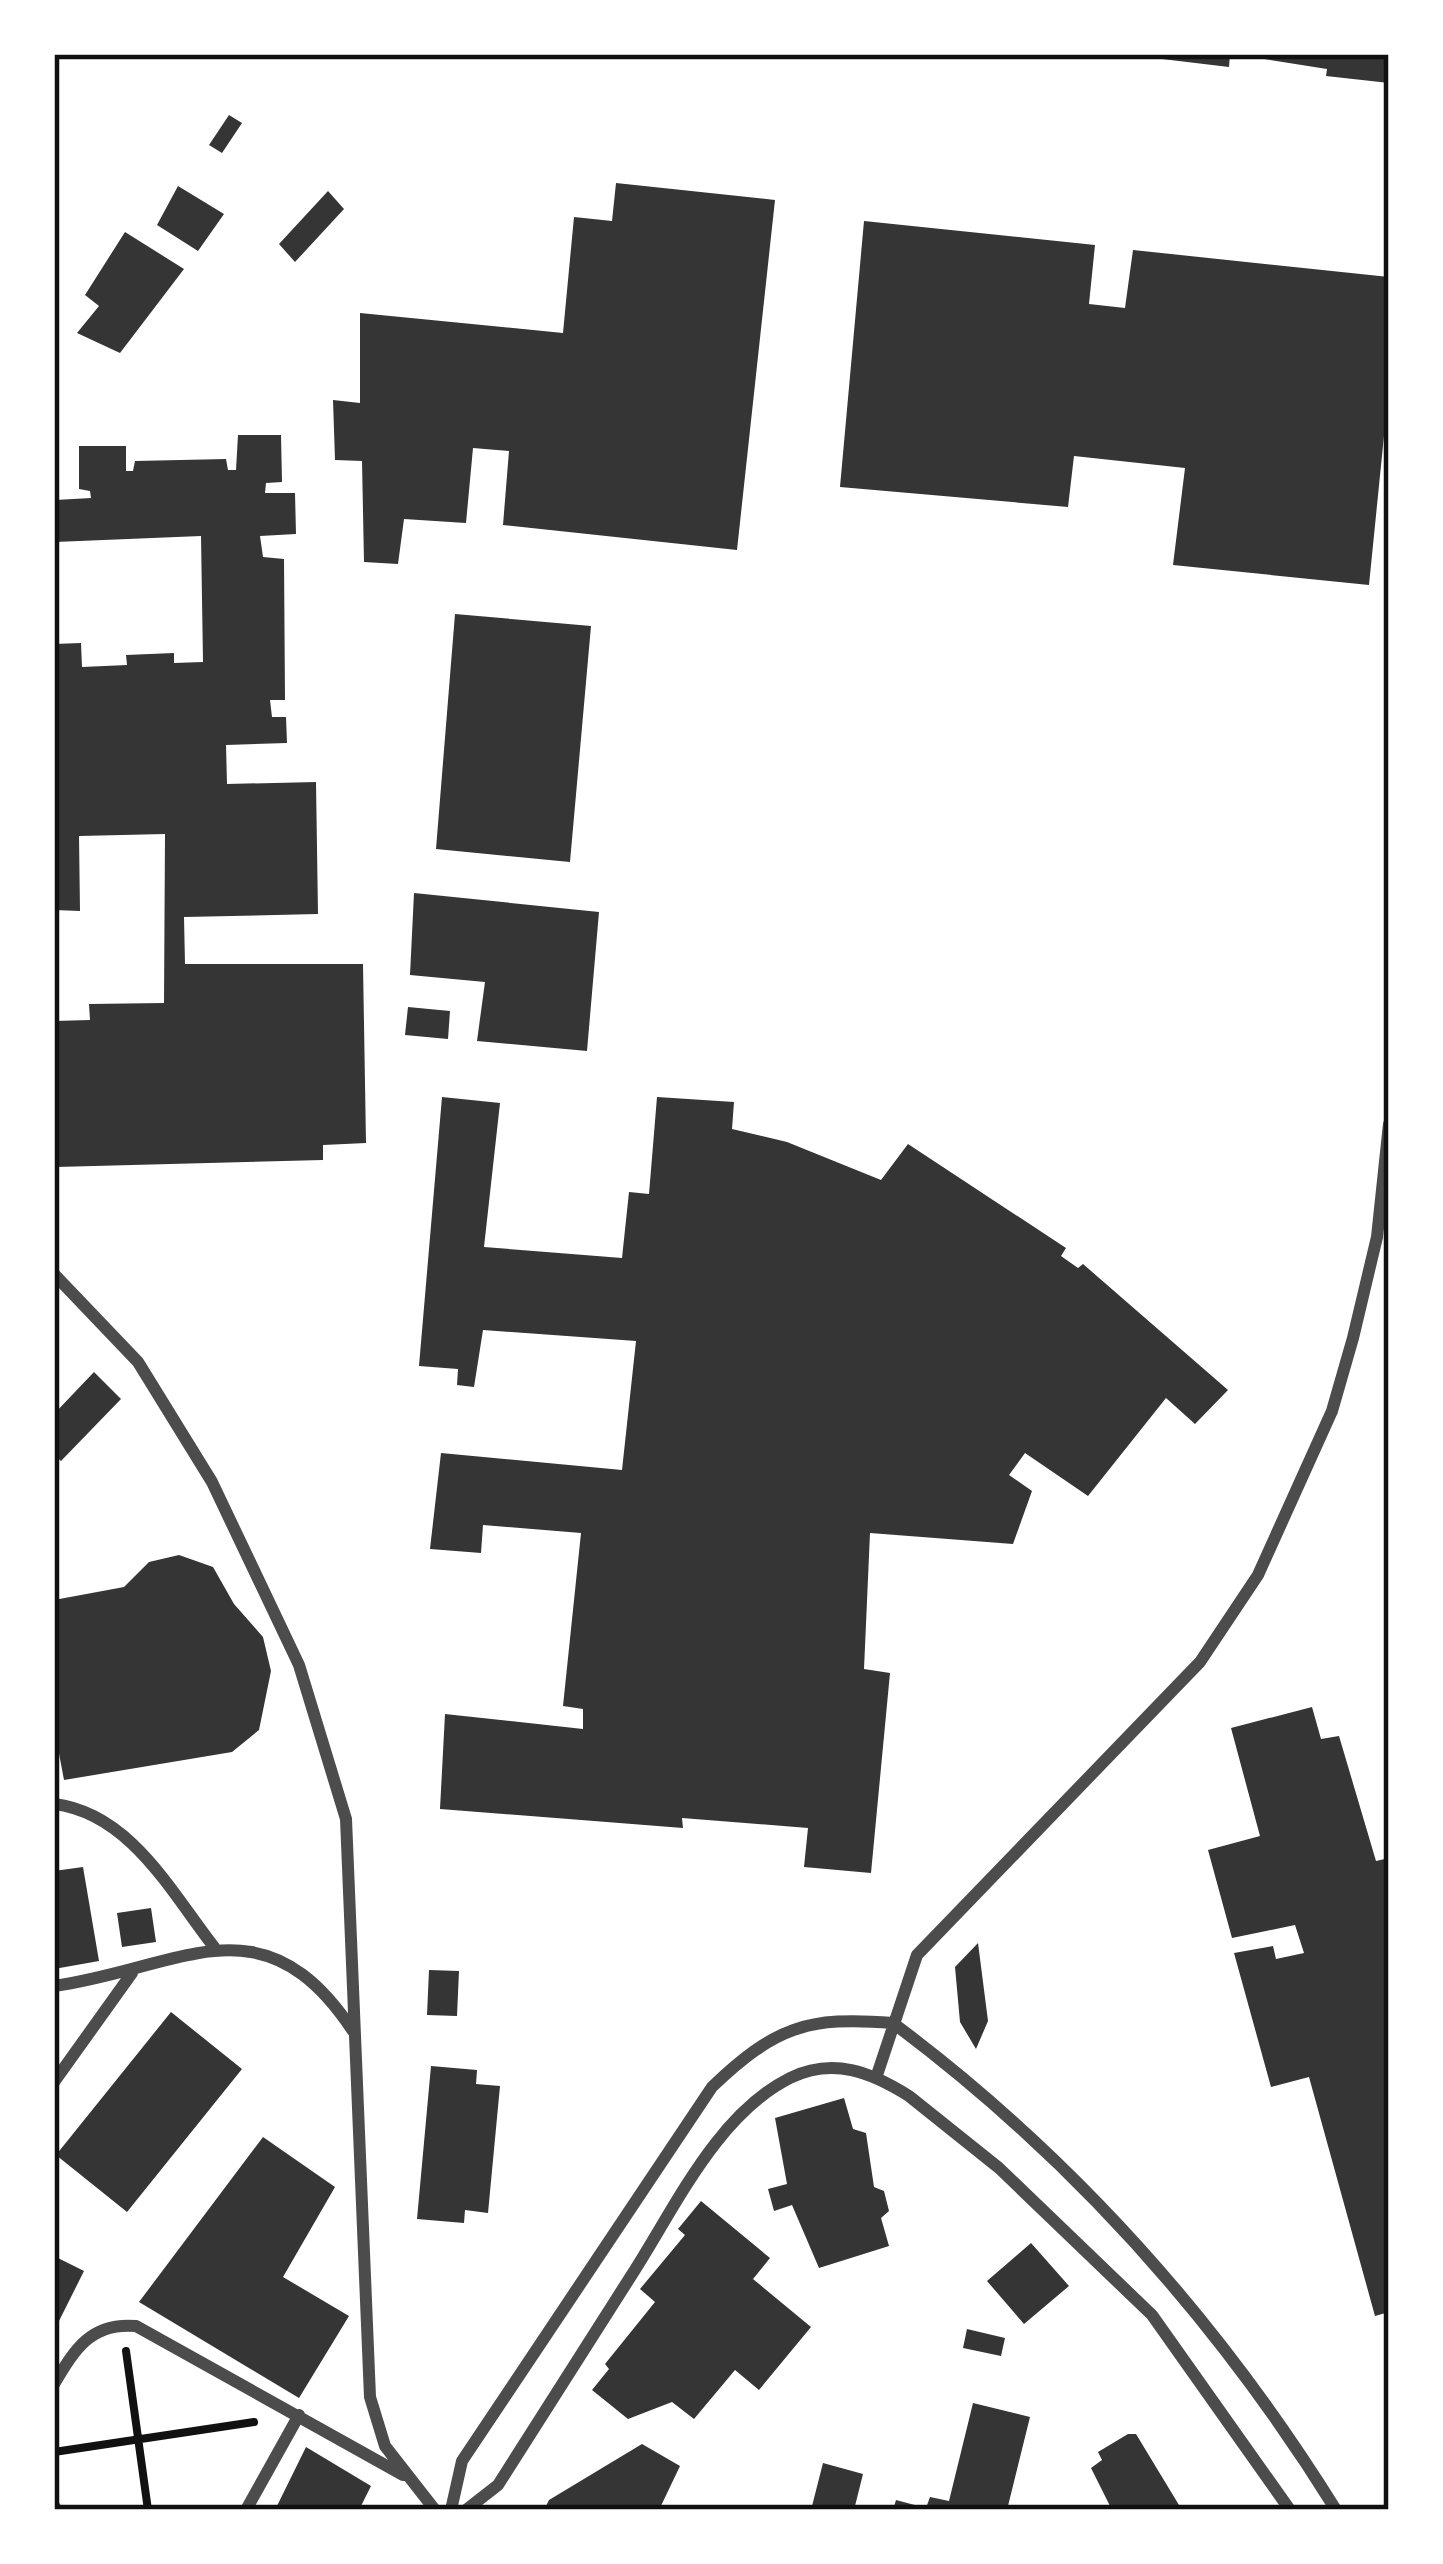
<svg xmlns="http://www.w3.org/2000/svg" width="1443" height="2564" viewBox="0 0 1443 2564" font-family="Lato,sans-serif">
	<rect width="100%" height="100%" fill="#fff"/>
	<path fill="#353535" d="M1163,54H1230L1229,67L1162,59Z
		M1233,54H1389V83L1326,76L1327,69Z
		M229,115L242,123L222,153L209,145Z
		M616,183L775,200L737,550L503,525L509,451L473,448L466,523L404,519L398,564L364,562L362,461L335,460L333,400L360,403V313L563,333L574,217L612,221Z
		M178,186L224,214L198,251L157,225Z
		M328,191L344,209L295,262L279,244Z
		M864,221L1095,245L1089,304L1125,308L1133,250L1389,277V386L1369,585L1173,565L1185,468L1074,456L1068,507L840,487Z
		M125,232L184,269L120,353L77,333L99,306L85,295Z
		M238,435H281L282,482L266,483L265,493H295L296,534L260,536L263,557L284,559L285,700H270L272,717H286L287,743L226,745L227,784L316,782L318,914L184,917L185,964H363L366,1143L323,1145V1160L56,1167L54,1021L90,1020L89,1004L164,1003L165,834L79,836L80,911L54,910V644L81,643L82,667L127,665L126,655L174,653V663L203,662L201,536L55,542V500L91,498L90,491L79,489V446H126V471H133L135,461L226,459L228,470H236Z
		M455,614L591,626L570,862L436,849Z
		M414,893L599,912L587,1051L477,1041L485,982L410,975Z
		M408,1007L450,1011L448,1039L405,1035Z
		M442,1097L500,1103L484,1247L622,1258L629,1192L649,1194L657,1097L734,1102L732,1129L787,1142L881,1180L908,1144L1066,1248L1061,1256L1078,1268L1083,1264L1228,1390L1195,1424L1166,1398L1088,1496L1025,1453L1009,1475L1032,1491L1013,1544L870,1533L864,1669L890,1673L871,1873L804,1867L808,1828L682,1818L683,1828L440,1809L445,1714L583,1729V1709L563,1706L581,1533L483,1525L481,1553L430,1549L441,1453L622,1470L636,1341L483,1330L474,1387L457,1385L458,1369L419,1366Z
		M94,1372L121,1399L61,1461L54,1455V1414Z
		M179,1555L213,1567L234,1604L263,1637L271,1671L259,1730L232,1752L64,1780L54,1727V1600L124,1587L149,1562Z
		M1312,1707L1321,1739L1339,1736L1376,1861L1389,1858V2312L1375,2316L1309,2077L1271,2087L1234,1953L1273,1946L1276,1959L1304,1953L1295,1925L1232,1938L1208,1850L1260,1836L1231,1728Z
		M83,1867L99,1961L54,1969V1871Z
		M151,1908L156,1942L122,1947L117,1913Z
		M978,1943L988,2021L976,2049L960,2022L955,1967Z
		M429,1970L459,1971L457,2016L427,2015Z
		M171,2012L242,2069L127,2212L56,2155Z
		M431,2066L477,2070L476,2084L500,2086L488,2213L465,2210L464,2223L417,2219Z
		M844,2098L853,2129L866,2133L874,2187L884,2191L889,2211L881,2218L889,2246L819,2268L792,2205L774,2211L768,2189L787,2184L775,2118Z
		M263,2137L335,2187L283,2277L349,2316L299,2398L139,2302Z
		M701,2201L770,2258L753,2279L811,2327L759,2390L735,2370L694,2419L672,2402L628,2419L592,2390L609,2369L605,2364L655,2302L640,2289L685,2235L678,2229Z
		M1031,2243L1069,2286L1024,2324L987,2281Z
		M54,2256L84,2271L54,2331Z
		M967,2329L1005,2338L1001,2356L963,2348Z
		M973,2403L1030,2417L1007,2510H893L896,2500L926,2508L930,2497L949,2501Z
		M1128,2434H1136L1182,2510H1112L1091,2468L1102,2460L1098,2452Z
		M642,2444L680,2466L659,2510H544L549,2500Z
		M306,2447L371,2486L359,2510H275Z
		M823,2463L863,2474L854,2510H811Z"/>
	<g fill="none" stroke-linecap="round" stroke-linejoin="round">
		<path stroke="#111" stroke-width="8" d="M126,2351L148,2510
			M54,2452L254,2422"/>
		<path stroke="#4c4c4c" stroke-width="12" d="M54,1274L138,1362L212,1482L299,1665L346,1819L370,2397L385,2446L435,2510
			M54,1804C130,1813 171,1892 214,1947
			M54,1986C181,1968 263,1895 353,2031
			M893,2023C1071,2156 1219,2322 1336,2510
			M877,2075L917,1955L1200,1662L1258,1575L1332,1411L1353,1338L1377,1237L1389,1124
			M54,2082L132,1973
			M54,2384C75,2349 91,2322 136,2326L403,2475
			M54,2506L57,2510
			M246,2510L299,2415
			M451,2510L462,2461L712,2087C775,2027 807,2016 893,2023
			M466,2510L498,2485C542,2415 587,2346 631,2276C674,2210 716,2115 790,2078C833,2057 871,2072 909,2096L999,2168L1152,2315L1290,2510"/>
	</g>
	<rect width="1443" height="2564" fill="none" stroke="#ffffff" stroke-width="114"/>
	<rect x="57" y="57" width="1329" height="2450" fill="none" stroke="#111" stroke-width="4.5"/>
</svg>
